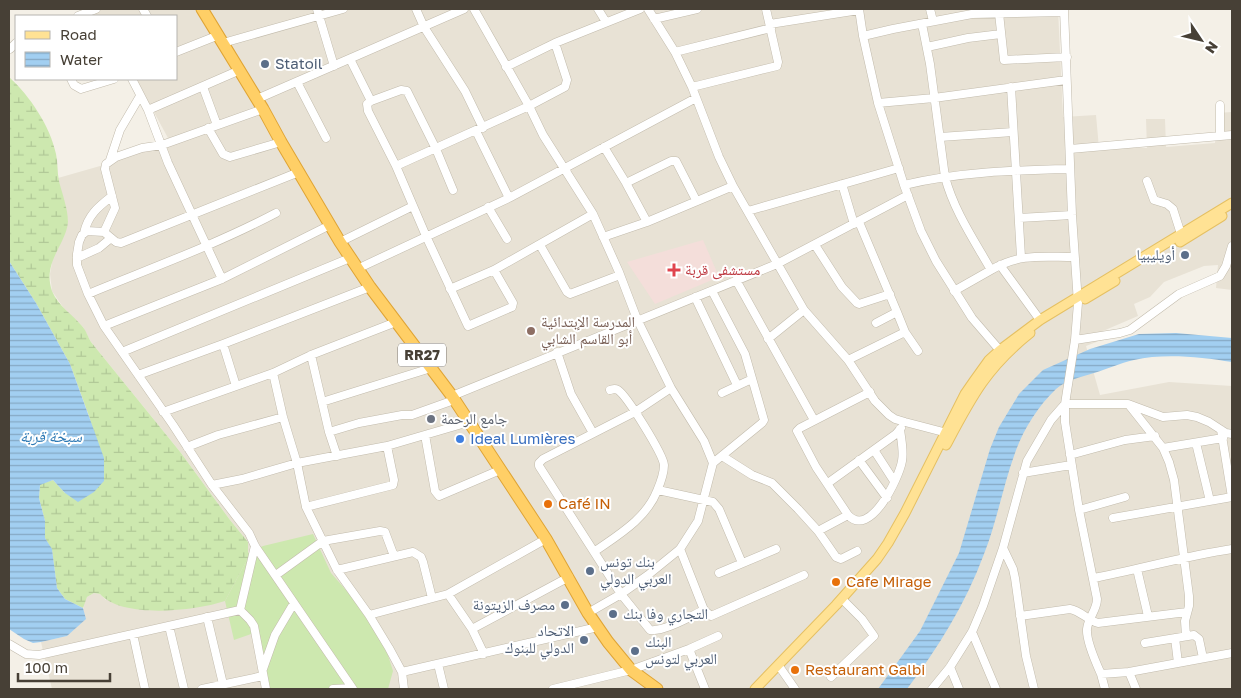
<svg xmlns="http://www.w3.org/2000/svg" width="1241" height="698" viewBox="0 0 1241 698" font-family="'Golos Text','Noto Naskh Arabic',sans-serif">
	<defs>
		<pattern id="wetland-marsh" width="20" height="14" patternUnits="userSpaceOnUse" patternTransform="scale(1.25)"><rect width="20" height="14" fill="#cde8af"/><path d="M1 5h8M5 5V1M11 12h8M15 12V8" fill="none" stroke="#b1c897"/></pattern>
		<pattern id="water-rules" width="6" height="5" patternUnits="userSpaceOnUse" patternTransform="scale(1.25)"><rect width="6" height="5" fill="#a2cff1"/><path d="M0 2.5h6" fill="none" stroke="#86a9c4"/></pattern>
	</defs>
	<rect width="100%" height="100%" fill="#f4f0e7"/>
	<path fill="#e8e2d5" d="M94,9H1058L1063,117L1096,115L1099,148H1147L1146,119H1165L1166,147L1215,143L1217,113L1232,112V290L1216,288L1218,265L1204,266L1164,282L1150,297L1134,304L1138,316L1103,331L1104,339L1086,346L1100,395L1169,382L1232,386V689H52L41,642L67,636L85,619L83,605L87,597L94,593L100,594L106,600L248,558V542L230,520L181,453L91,342L83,327L65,310L52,291L50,274L53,257L64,236L68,221L58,178L100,166L168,138L136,79H176V16H77Z"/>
	<path fill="#f4deda" d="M703,240L719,277L655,304L627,262Z"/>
	<path fill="#cde8af" d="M313,534L331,573L366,613L386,649L393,671L388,689H269L254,633L234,640L225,601L248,558V553L263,546Z"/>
	<path fill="url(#wetland-marsh)" d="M9,77C30,96 50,126 56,154C58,163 57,172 59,181C62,193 68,209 68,222C66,245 42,262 52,291C58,306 72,314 82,326C86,330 88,337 91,342L181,453L230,520L248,542V558L225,601C195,611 122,619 100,594L94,593L87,597L83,608L65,599L57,588L52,550L45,538V521L39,498L40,484L53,480L65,493L95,437L89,416L70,364L36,303L9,261Z"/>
	<path fill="url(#water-rules)" d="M9,261L36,303L70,364L104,458V481L94,492L78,502L65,493L53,480L40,485L39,498L45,521V538L52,549L57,588L65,599L83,608L86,619L67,636L41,642L33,643L24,639L9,629Z
		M1176,333L1232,338V362C1201,357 1164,353 1134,360C1120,363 1107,369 1094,373C1081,377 1066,380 1056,389C1038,406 1023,430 1015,453C1003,486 997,521 984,554C966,603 938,648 907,689H878L920,631L959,553L990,449L999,427L1019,394L1043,370L1090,349L1139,334Z"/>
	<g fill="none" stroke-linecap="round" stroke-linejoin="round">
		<g stroke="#c2bbac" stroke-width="9">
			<path id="minor" d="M143,9L147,16
				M317,9L334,66
				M416,9L424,27L465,91L483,128
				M474,9L529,106L543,135L593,214L619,272L637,319L671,388L704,441L713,463L698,521L680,549L648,575L621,594L588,613
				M598,9L606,22
				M648,9L675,52L692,87L719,157L733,186L804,310L848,360L875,401L889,415L895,419L905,422L951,434
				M859,9L863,36L878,103L904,185L921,231L936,261L972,318L1003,354
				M930,9L933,21
				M1064,9L1072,215L1078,303L1075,340L1065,404V422L1079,510L1097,599C1097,610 1088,618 1087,629C1086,640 1096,663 1101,674L1129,672L1136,689
				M999,13L1004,60L1067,57
				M78,16L96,9
				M654,19L697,9
				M770,24L859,10
				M922,24L930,64L945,177C954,211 974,240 991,270C1021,253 1041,257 1074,257
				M863,36L893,29L972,14L1064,12
				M223,43L343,9
				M927,47L968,38L1001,34
				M10,49L16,43
				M176,52L219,35
				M675,52L771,28
				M350,59L371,101
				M506,67L555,43L640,9
				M71,79L74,85L81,89L114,79
				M132,79L148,110L168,163L222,279
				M297,82L326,138
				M203,87L217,125
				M692,87L777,66L778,62L766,9
				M1011,87L1021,257
				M257,99L464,9
				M878,103L934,98L1066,80
				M263,109L162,145L142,148L116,157L106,164L105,169L115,208L104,232L87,231L82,235L79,242L77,254V265L88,294L104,326L173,425L212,485L249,533L255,546L353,689
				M148,110L240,70
				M208,128L223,154L230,157L281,142
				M476,131L509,198
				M1220,136V105
				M940,137L1013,132
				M604,147L626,183L647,222
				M1070,149L1232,135
				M110,160L120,130L140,96
				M396,166L529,106L565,87L567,80L555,43
				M1147,181L1154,200L1167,204L1173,209L1181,234
				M626,183L671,161H676L696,200
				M842,184L854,224
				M904,185C958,172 1015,170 1070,169
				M453,190L436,149L407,91L401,90L371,101L367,104L368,111L396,166L426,236L468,326L512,307L513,303L494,270
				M488,207L507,239
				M748,211L899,168
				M1019,218L1072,215
				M859,222L897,312L876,323
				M104,232L116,242L121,243L299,172
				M84,233C88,215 98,207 112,196
				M603,237L647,222L733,186
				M340,242L413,206
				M540,245L567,292L570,294L620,275
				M815,245L842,287L857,303L859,304L890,294
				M77,258L99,248L111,238
				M1000,265L1040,320
				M357,269L509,198L696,98
				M736,280L814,420
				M450,289L494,270L593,214
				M712,291L745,354L764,420L762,423L713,463
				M954,291L991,270
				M88,294C151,268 215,245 276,213
				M695,297L737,385
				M897,312L905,332L918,351
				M104,326L222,279L330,225
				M768,339L804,310
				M1075,340L1120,333L1130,330L1179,294L1220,276L1226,266L1232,246
				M223,344L236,386
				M122,352L350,258
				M557,352L571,394L593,433
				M311,355L329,432L337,456
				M848,360L905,332
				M273,373L283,417L297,463L306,507L337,570L369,615L389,648L402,672L404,689
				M138,375L223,344L370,287
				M671,388L635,412L543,459L539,463V466L621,594L650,630C664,632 691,616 704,610L680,549
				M722,393L752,379
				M452,396L777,264L908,195
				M322,402L431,368
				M1129,405L1163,448L1169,462L1174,480L1189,596V606L1185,621L1186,636
				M163,412L273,373L311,355L396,322
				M1221,430L1232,497
				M329,432L359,423L402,415H412L454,400
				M425,435L435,491L439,496L500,470
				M1196,443L1210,501
				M187,447L218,435L283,417
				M1163,448L1223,438
				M874,450L894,481
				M1070,455L1125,440L1155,436
				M722,456L752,475L772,483L798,509L818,531L836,557L841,559L857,551
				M859,460L887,498
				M1023,473L1071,465
				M828,483L896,434L901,428
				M212,485L242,479L297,463L387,446L469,422
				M658,490L713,502L719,509L742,563
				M306,507L393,485L394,480L387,446
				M1079,510L1125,497
				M848,515C870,539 899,478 902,461C904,451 901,439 900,429
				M1113,518L1232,497
				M818,531L848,515L816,467L797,431L800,428L870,392
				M1003,548L1013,569L1015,578L1026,656L1034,689
				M594,552C618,535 646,519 657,491C660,484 664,473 664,465C663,454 627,396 618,390C614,388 614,389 610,390
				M1137,569L1148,616
				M337,570L413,552L421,557L423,562L432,598
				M719,573L776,549
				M276,575L323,541L380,531L385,532L394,556
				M1094,578C1140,569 1186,556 1232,549
				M448,594L472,629L484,654
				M240,610L250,620L254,626L266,689
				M240,610L255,546
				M704,610L711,616L804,575
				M369,615L448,594L546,539
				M1020,616L1070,609C1081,611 1087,620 1098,623L1187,612
				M207,617L223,684
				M169,626L184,689
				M472,629L569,577
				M972,632L996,689
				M133,634L145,689
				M1175,638L1178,663
				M1145,643L1194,635L1199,639L1203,658
				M9,644L26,654L39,655L240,610
				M689,649L705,689
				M438,664L444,689
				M950,667L959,689
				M263,669L275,635L294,603
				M781,669L795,689
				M402,672L598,627
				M1129,672L1232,653
				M1101,674L1105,689
				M831,677L874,636L862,619L845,602
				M202,689L263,676
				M333,689L352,688
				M553,689L631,670L689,649L718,636
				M932,689L950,667L972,632L983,606L1003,548L1027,461L1051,420L1065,404H1128L1163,417L1187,415L1197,417L1209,422L1226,433L1232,434"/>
		</g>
		<g stroke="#e5c063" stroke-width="11">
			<path id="major" d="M1180,242L1222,216
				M1085,299L1115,281
				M946,445C971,398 986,368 1030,333
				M755,689L836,605L877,559L888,543L905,513L965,394L974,381L989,360L1000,350L1040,320L1232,203"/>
		</g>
		<g stroke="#dfa435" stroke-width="13">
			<path id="highway" d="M202,9L263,109L281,142L340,242L370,287L452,396L546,539L588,613L608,642L631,670L657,689"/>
		</g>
		<use href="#minor" stroke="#fff" stroke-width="8"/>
		<use href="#major" stroke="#ffe294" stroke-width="9"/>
		<use href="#highway" stroke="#ffcf66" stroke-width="11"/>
	</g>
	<g fill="#5c6f8a" stroke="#fff" stroke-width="2">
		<circle cx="265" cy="64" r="5"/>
		<circle cx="1185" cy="255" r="5"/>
		<circle cx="590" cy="571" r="5"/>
		<circle cx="565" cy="605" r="5"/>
		<circle cx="613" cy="614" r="5"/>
		<circle cx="584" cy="640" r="5"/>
		<circle cx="635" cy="651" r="5"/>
	</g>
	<path fill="#e0444e" stroke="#fff" stroke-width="2" d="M671.5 262.5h5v5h5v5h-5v5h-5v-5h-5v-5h5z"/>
	<circle fill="#8d6e63" stroke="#fff" stroke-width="2" cx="531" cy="331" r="5"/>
	<circle fill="#6b7280" stroke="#fff" stroke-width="2" cx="431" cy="419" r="5"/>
	<circle fill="#3f7fe0" stroke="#fff" stroke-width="2" cx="460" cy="439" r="5"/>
	<g fill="#e8710a" stroke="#fff" stroke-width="2">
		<circle cx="548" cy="504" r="5"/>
		<circle cx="836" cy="582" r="5"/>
		<circle cx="795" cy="670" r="5"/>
	</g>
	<g text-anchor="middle" stroke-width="4" stroke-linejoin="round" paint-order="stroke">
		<rect fill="#fff" stroke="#7e7972" stroke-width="1" x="398" y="343.5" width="48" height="23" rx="4"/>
		<g font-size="14" font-weight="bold" fill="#474036">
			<text x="422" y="360">RR27</text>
		</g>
		<g font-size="15" fill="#4e5e75" stroke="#fff" text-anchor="start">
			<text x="275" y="69">Statoil</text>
			<text x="1175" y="260" text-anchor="end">أويليبيا</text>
			<text x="600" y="567">بنك تونس<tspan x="600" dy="17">العربي الدولي</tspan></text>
			<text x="555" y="610" text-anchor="end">مصرف الزيتونة</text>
			<text x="623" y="619">التجاري وفا بنك</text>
			<text x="574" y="636" text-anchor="end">الاتحاد<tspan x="574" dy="17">الدولي للبنوك</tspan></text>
			<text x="645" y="647">البنك<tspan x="645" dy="17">العربي لتونس</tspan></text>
		</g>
		<g font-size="15" fill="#be3a42" stroke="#fff" text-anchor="start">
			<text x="685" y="275">مستشفى قربة</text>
		</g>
		<g font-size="15" fill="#785e54" stroke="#fff" text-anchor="start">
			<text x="541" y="327">المدرسة الإبتدائية<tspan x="541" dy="17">أبو القاسم الشابي</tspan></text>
		</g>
		<g font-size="15" fill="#5b616d" stroke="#fff" text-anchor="start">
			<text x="441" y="424">جامع الرحمة</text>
		</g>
		<g font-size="15" fill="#366cbe" stroke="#fff" text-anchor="start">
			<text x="470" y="444">Ideal Lumières</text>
		</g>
		<g font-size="15" fill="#c56008" stroke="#fff" text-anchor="start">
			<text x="558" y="509">Café IN</text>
			<text x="846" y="587">Cafe Mirage</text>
			<text x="805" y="675">Restaurant Galbi</text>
		</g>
		<g font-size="16" font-style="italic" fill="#2d79b4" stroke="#fff">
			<text x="51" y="442">سبخة قربة</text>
		</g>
	</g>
	<rect width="1241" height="698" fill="none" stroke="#474036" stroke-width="20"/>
	<rect x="15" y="15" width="162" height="65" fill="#ffffff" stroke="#b5b3af"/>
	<rect x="25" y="31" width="25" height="8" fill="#ffe294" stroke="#b5b3af"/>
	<text x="60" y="40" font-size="15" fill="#474036">Road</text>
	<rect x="25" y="52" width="25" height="15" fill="url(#water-rules)" stroke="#b5b3af"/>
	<text x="60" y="65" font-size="15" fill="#474036">Water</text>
	<g transform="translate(1201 40) rotate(125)" stroke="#ffffff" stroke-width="4" paint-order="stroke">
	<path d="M0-4L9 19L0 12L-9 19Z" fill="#474036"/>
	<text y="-8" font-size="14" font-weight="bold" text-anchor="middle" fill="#474036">N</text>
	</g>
	<path d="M18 673v8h92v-8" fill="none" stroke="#474036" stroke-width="2.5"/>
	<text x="25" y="673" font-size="15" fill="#474036" stroke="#ffffff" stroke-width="4" paint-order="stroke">100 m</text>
</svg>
